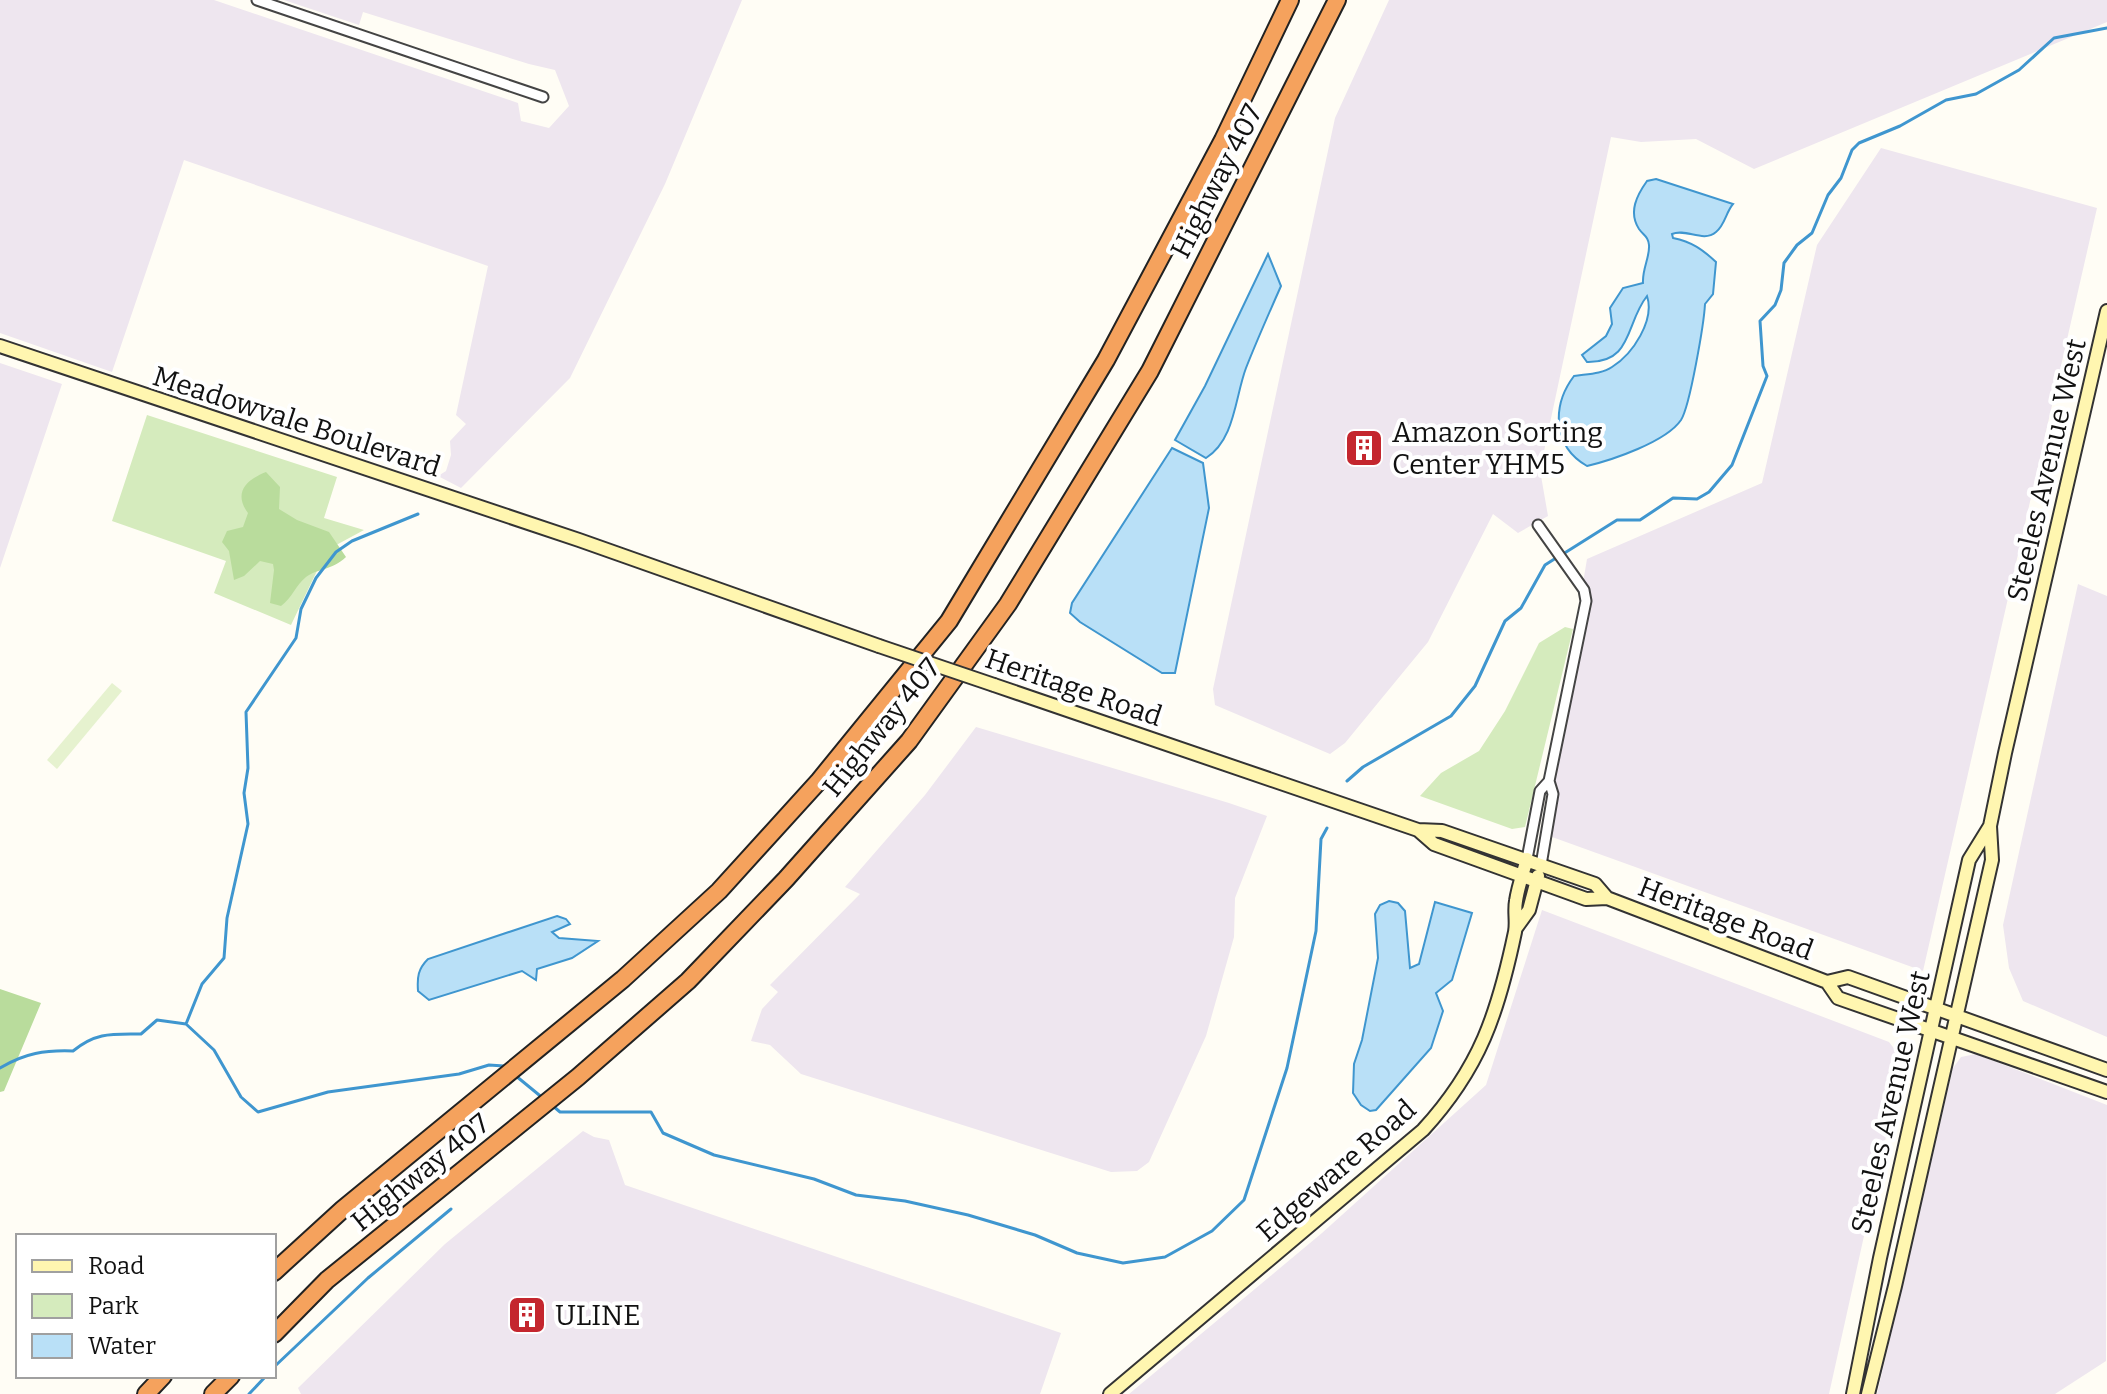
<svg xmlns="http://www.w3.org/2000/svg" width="2107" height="1394" viewBox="0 0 2107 1394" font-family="Bitter,serif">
	<rect width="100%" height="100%" fill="#fffdf5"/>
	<path fill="#eee6ef" d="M0,0H214L518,103L521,121L549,128L569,106L555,70L529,64L363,12L359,25L284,0H742L665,184L570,378L461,488L438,476L446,471L451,455L450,441L466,424L456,415L488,266L184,160L112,372L0,333Z
		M1389,0H2107V22L1754,169L1696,139L1641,142L1611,137L1540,470L1548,516L1518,533L1493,514L1428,642L1345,743L1330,754L1215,705L1213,689L1335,118Z
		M1881,148L2097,208L1923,971L1541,833L1587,559L1762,483L1817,245Z
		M0,363L62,384L0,568Z
		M2078,584L2107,596V1037L2023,1001L2009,968L2003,925Z
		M976,727L1229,803L1267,816L1235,898L1234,937L1206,1036L1149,1162L1137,1171L1111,1172L801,1074L770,1045L751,1041L762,1009L778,992L770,985L860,894L845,887L925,795Z
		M1542,910L1889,1042L1903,1060L1829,1394H1129L1322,1233L1486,1085Z
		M1976,1054L2107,1105L2106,1361L2055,1394H1877L1953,1068L1961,1057Z
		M583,1131L594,1137L609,1140L625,1185L1061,1333L1040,1394H301L298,1388L445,1244Z"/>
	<path fill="#d5ebbd" d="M147,415L337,477L324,518L364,530L327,550L291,625L214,593L226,561L112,521Z
		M1565,627L1573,629L1525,827L1512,829L1420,796L1441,773L1479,751L1505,711L1539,643Z"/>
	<path fill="#b9dc9c" d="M266,472L280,487L279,509L297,520L329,532L346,557C331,571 318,568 306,577C296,585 292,598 281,606L270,603L274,570L273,564L260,561L244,576L234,580L229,551L222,542L227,531L243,527L248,513C233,493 246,480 266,472Z
		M0,989L41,1003L4,1091L0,1092Z"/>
	<path fill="#e6f2cf" d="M112,683L122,691L57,769L47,760Z"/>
	<path fill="#b9e0f7" stroke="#3f96cf" stroke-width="2" d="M1656,179L1733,204C1726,212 1725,225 1716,232C1703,243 1686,228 1672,234L1673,238C1692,242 1702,249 1716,262L1713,294L1705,304C1704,323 1690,406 1681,420C1666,442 1612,460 1587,466C1552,446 1552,405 1574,376C1586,374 1602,374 1612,367C1633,354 1655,320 1647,296C1625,324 1633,363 1587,362L1582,355L1606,336L1612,324L1610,308L1623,288L1643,283C1642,269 1650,257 1649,245C1648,236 1644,236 1639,229C1628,212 1637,195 1647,181Z
		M1268,254L1281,286C1269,313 1257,340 1246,368C1235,397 1235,440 1206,458L1175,440L1205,386Z
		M1172,448L1203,463L1209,508L1175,673H1162L1080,622L1070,613L1072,603Z
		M1389,901L1398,903L1405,911L1410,968L1419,964L1435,902L1472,913L1452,980L1436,993L1443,1011L1431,1048L1376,1110L1370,1111L1361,1105L1353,1093L1354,1064L1362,1040L1378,958L1375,914L1380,905Z
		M557,916L566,919L570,924L552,932L559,938L598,941L572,958L537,969L536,980L522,971L429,1000L418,991C417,977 418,969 428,959Z"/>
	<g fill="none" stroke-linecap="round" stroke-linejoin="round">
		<path stroke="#3f96cf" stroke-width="3" d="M1563,554L1617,520H1640L1673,498L1697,499L1709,492L1732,465L1767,376L1763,366L1760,321L1775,305L1781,290L1784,263L1797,245L1812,233L1828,195L1841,178L1852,150L1859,143L1900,126L1946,100L1976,94L2019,70L2054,38L2107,28
			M1347,781L1363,767L1451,716L1475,686L1505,621L1521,608L1545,565L1556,558
			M186,1024L202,984L224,958L227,918L248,824L244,793L248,768L246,712L296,638L301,609L316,578L336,552L352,541L418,514
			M0,1068C25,1053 45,1050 73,1051C96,1032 112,1034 141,1034L157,1020L186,1024L214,1050L241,1097L258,1112L328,1092L459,1074L489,1065L504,1066L507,1068
			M516,1076L544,1099
			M553,1106L560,1112H651L663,1133L714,1155L814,1179L856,1195L905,1201L968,1215L1035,1235L1077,1253L1123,1263L1165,1257L1212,1231L1244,1200L1287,1068L1316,931L1321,839L1327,828
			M274,1367L368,1278L451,1209
			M249,1394L266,1376"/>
		<g stroke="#444" stroke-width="13">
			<path id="street" d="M257,0L543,97
				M1527,859L1540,791L1549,781L1586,601L1584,590L1538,525
				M1541,865L1553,794L1549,781"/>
		</g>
		<g stroke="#333" stroke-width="16">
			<path id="secondary" d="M0,346L579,540L879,646
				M994,685L1418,830L1442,831L1595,884L1607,898
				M1418,830L1434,844L1586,899L1607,898L1827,982L1838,998L2107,1092
				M1516,928L1529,910L1538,876
				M1827,982L1848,977L2107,1070
				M1110,1394L1423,1130C1480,1068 1498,1013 1515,932C1517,922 1514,911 1516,901C1518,887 1523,873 1527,859
				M1853,1394L1880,1258L1969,860L1990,826
				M1868,1394L1895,1286L1992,860L1990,826L2005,753L2107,311"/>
		</g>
		<g stroke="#222" stroke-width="20">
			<path id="highway" d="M274,1272L343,1209L623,979L719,891L818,782L949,621L1106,360L1223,140L1290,0
				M274,1334L327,1280L578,1077L688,981L786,879L909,741L1008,604L1150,371L1337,0
				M146,1394L163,1376
				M213,1394L231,1376"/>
		</g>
		<use href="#street" stroke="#fff" stroke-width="9"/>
		<use href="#secondary" stroke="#fff6b0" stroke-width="12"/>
		<use href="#highway" stroke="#f5a25d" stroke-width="16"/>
		<g stroke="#333" stroke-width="16" stroke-linecap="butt">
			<path id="secondary-bridge" d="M879,646L994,685"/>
		</g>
		<use href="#secondary-bridge" stroke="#fff6b0" stroke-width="12"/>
	</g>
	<defs>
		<g id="building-square" transform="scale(2)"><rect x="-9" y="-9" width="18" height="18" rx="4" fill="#c4262e" stroke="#fff"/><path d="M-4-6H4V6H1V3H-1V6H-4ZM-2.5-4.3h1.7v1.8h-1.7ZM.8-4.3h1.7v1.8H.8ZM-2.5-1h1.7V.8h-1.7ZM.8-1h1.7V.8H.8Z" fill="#fff"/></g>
	</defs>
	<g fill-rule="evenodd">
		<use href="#building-square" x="1364" y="448"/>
		<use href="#building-square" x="527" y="1315"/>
	</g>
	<g text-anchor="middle" stroke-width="8" stroke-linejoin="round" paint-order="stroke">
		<g font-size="28" fill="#111" stroke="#fff">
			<text transform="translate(1216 181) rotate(-63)" y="10">Highway 407</text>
			<text transform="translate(297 421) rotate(18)" y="10">Meadowvale Boulevard</text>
			<text transform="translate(2046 470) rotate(-77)" y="10">Steeles Avenue West</text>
			<text transform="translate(1074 687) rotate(19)" y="10">Heritage Road</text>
			<text transform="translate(881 727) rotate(-51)" y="10">Highway 407</text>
			<text transform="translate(1726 918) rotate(21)" y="10">Heritage Road</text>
			<text transform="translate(1890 1102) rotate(-77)" y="10">Steeles Avenue West</text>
			<text transform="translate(1336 1170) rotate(-41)" y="10">Edgeware Road</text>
			<text transform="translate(420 1172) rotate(-39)" y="10">Highway 407</text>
		</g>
		<g font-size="28" fill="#111" stroke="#fff" text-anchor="start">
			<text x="1392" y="442">Amazon Sorting<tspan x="1392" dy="32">Center YHM5</tspan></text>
			<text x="555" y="1325">ULINE</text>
		</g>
	</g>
	<rect x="16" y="1234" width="260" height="144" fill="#ffffff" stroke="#a0a0a0" stroke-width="2"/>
	<rect x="32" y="1260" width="40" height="12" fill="#fff6b0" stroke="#a0a0a0" stroke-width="2"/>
	<text x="88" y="1274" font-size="24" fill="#111111">Road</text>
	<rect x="32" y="1294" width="40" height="24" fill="#d5ebbd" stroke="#a0a0a0" stroke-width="2"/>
	<text x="88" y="1314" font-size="24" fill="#111111">Park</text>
	<rect x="32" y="1334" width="40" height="24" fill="#b9e0f7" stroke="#a0a0a0" stroke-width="2"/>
	<text x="88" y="1354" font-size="24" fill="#111111">Water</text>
</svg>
